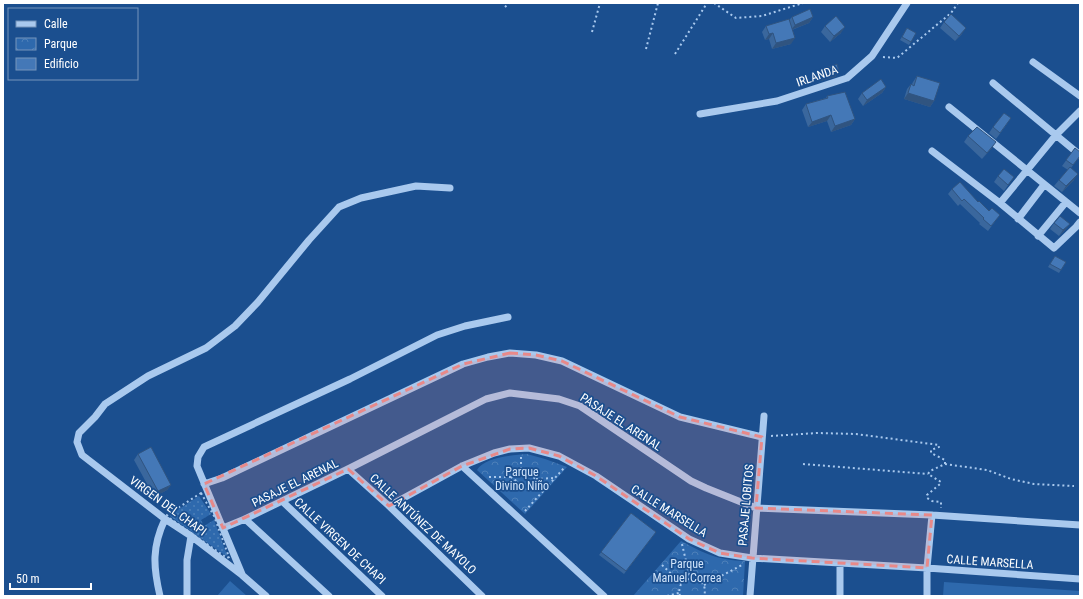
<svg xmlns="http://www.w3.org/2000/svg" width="1083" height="599" viewBox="0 0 1083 599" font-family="'Roboto Condensed',sans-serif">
	<defs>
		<pattern id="grass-dots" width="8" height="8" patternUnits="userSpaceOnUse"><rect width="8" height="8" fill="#2e69ad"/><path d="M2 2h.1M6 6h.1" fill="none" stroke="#4d80b9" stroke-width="1.8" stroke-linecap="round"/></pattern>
		<pattern id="park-crowns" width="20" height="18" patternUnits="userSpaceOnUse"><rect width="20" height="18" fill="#2e69ad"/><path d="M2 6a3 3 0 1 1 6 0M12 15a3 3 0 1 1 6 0" fill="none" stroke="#4d80b9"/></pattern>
	</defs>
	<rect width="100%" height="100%" fill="#1b4f8f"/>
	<path fill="url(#grass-dots)" d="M199,496L211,514L201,520L204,526L214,520L227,555L226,556L171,517L170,515Z"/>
	<path fill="url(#park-crowns)" d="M527,454L545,459L567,467L525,514L477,470C484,457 514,455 527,454Z
		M681,541C705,554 718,560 745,561L743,596H633Z"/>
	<path fill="#2e69ad" d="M230,581L247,596H217Z
		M944,582L1080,591V596H943Z"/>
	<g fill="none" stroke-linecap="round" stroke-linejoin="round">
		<path stroke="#a9c9ee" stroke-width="2" stroke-dasharray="2 3" stroke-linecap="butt" d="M714,3L736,18L762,16L803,3
			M505,7L509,3
			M592,32L600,3
			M646,49L658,3
			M675,54L707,3
			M883,57L897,58L951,13L958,3
			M771,436L817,433L856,434L939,445V447L931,450V453L945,460V464L930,471L928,474L941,482L940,484L927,495V498L932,501L941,502V508
			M803,464L928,474
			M945,464L987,470L1011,479L1034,484L1074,486
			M521,469L536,479L527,489L511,477Z
			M521,469V457
			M489,477H511
			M536,479L555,478
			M201,493L214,516L229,557L227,558L168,517L167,515Z
			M525,511L564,468
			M682,544L690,578
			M662,565L682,584
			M704,585L742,565
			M667,596L679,593
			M680,596C674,572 711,574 704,596"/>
		<path stroke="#a9c9ee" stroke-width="7" d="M1033,62L1080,96
			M993,83L1080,155
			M949,107L1080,213
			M700,114L777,101L847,78L872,56L907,3
			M932,151L1000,203L1054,248L1076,227L1080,222
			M1000,203L1056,135L1080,111
			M1018,219L1044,185
			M1038,236L1066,202
			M462,466L604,596
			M348,469L389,506L482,596
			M204,484L222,478L463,364L488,357L510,353L536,355L562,361L680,417L762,437
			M282,501L382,596
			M389,506L462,466L494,453L510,449L529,448L559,456L596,476L689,539L720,553L752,558L927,568L1080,579
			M245,519L329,596
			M223,528L245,519L348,469L486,399L510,393L559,399L580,406L691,481L706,488L756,508L932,515L1080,525
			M242,574L197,466L198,457L204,447L350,379L437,335L465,326L508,317
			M160,596C153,566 152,547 165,519
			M187,596V560L191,536
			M266,596L242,575L191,536L165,519L82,455L77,442L79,433L95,417L105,404L148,376L206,348L235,326L258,302L309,240L339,207L361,198L416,186L450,188
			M750,596L764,416
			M840,596V564
			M927,596V568L932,515"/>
	</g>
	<path fill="#3a679d" d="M792,17H813L809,23L792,30L791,44L772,49L769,39L765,40L762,32L766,26L789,20Z
		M944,22L962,34L955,41L940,28Z
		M825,26L841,33L830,42L821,32Z
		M907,28L911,42L909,45L900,40Z
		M822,69L839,71L835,77L820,81L818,75Z
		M917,76L934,101L930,107L904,99L907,89L911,84H912L913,82Z
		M886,87L882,93L863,106L858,99L862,93Z
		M827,96L855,119L851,125L831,132L827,121L808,127L802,110L806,104L826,98Z
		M1007,124L996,139L989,133L993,127Z
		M968,136L992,148L982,159L964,142Z
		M1075,148L1080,156L1071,168L1074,180L1062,192L1054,186L1059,180L1068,170L1062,166Z
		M998,176L1014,177L1004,191L994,182Z
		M952,189L978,202L996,220L988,231L979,224L980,223L960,204L958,206L948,194Z
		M1054,223L1070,224L1065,230L1059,236L1050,229Z
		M1055,256L1066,262L1059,273L1048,267Z
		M138,454L171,485L167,490L154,497L134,460Z
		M631,513L656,532L624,574L599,555Z"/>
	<path fill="#305480" d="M813,17L809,23L791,30L795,25Z
		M845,27L841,33L830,42L834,36Z
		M966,28L962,34L955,41L959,36Z
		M773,33L769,39L765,40L769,34Z
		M795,38L791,44L772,49L776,43Z
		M839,71L835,77L820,81L824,76Z
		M886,87L882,93L863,106L867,100Z
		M908,93L934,101L930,107L904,99Z
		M831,115L827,121L808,127L812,122Z
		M855,119L851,125L831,132L835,126Z
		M996,142L992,148L982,159L987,153Z
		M1078,174L1074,180L1062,192L1066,186Z
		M1070,224L1065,230L1059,236L1063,230Z
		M171,485L167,490L154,497L158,491Z"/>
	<path fill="#4478b7" stroke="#305480" d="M810,9L813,17L795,25L792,17Z
		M951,14L966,28L959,36L944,22Z
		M836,16L845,27L834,36L825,26Z
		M789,19L795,38L776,43L773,33L769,34L766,26Z
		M907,28L916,33L911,42L902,37Z
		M837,64L839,71L824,76L822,69Z
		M917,76L940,83L934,101L908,93L911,84L914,86Z
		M881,79L886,87L867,100L862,93Z
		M845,92L855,119L835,126L831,115L812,122L806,104L828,98L827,96Z
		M1004,113L1011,118L1000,133L993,127Z
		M977,127L996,142L987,153L968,136Z
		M1075,148L1080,152V156L1073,165L1066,160Z
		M1070,167L1078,174L1066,186L1059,180Z
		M1004,169L1014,177L1008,185L998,176Z
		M960,182L978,202L979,201L989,211L992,208L1000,215L991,226L983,219L984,218L964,199L962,201L952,189Z
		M1060,216L1070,224L1063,230L1054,223Z
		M1055,256L1066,262L1061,270L1050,264Z
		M151,447L171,485L158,491L138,454Z
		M631,513L656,532L626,571L601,552Z"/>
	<path fill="#e88989" fill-opacity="0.2" stroke="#e88989" stroke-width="3" stroke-dasharray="8 5" stroke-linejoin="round" d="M510,353L536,355L562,361L680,417L762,437L756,508L932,515L927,568L752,558L720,553L689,539L596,476L559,456L529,448L510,449L462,466L389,506L348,469L223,528L204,484L463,364Z"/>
	<g text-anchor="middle" stroke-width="3.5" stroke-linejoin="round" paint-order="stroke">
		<g font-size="12" fill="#fff" stroke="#1b4f8f">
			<text transform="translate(817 76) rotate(-19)" y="4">IRLANDA</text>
			<text transform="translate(621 422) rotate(33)" y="4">PASAJE EL ARENAL</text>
			<text transform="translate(295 483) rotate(-26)" y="4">PASAJE EL ARENAL</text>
			<text transform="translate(746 505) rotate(-85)" y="4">PASAJE LOBITOS</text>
			<text transform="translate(168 506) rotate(36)" y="4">VIRGEN DEL CHAPI</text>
			<text transform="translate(669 511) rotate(32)" y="4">CALLE MARSELLA</text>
			<text transform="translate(423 524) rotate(43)" y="4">CALLE ANTÚNEZ DE MAYOLO</text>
			<text transform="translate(340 541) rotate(43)" y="4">CALLE VIRGEN DE CHAPI</text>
			<text transform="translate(990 562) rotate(4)" y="4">CALLE MARSELLA</text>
		</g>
		<g font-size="12" fill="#cfe3fa" stroke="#1b4f8f">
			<text x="522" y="476">Parque<tspan x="522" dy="14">Divino Niño</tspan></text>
			<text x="687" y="568">Parque<tspan x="687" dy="14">Manuel Correa</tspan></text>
		</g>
	</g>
	<rect width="1083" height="599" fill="none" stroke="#ffffff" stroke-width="8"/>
	<rect x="8" y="8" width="130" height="72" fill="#1b4f8f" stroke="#7695bc"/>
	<rect x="16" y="21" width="20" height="6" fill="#a9c9ee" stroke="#7695bc"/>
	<text x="44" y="28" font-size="12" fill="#ffffff">Calle</text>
	<rect x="16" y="38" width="20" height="12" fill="url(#park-crowns)" stroke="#7695bc"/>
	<text x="44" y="48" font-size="12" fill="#ffffff">Parque</text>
	<rect x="16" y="58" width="20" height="12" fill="#4478b7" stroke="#7695bc"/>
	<text x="44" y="68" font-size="12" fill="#ffffff">Edificio</text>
	<path d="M10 583v6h81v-6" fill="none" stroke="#ffffff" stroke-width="2"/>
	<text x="16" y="583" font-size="12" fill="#ffffff" stroke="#1b4f8f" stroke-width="3" paint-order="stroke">50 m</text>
</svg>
